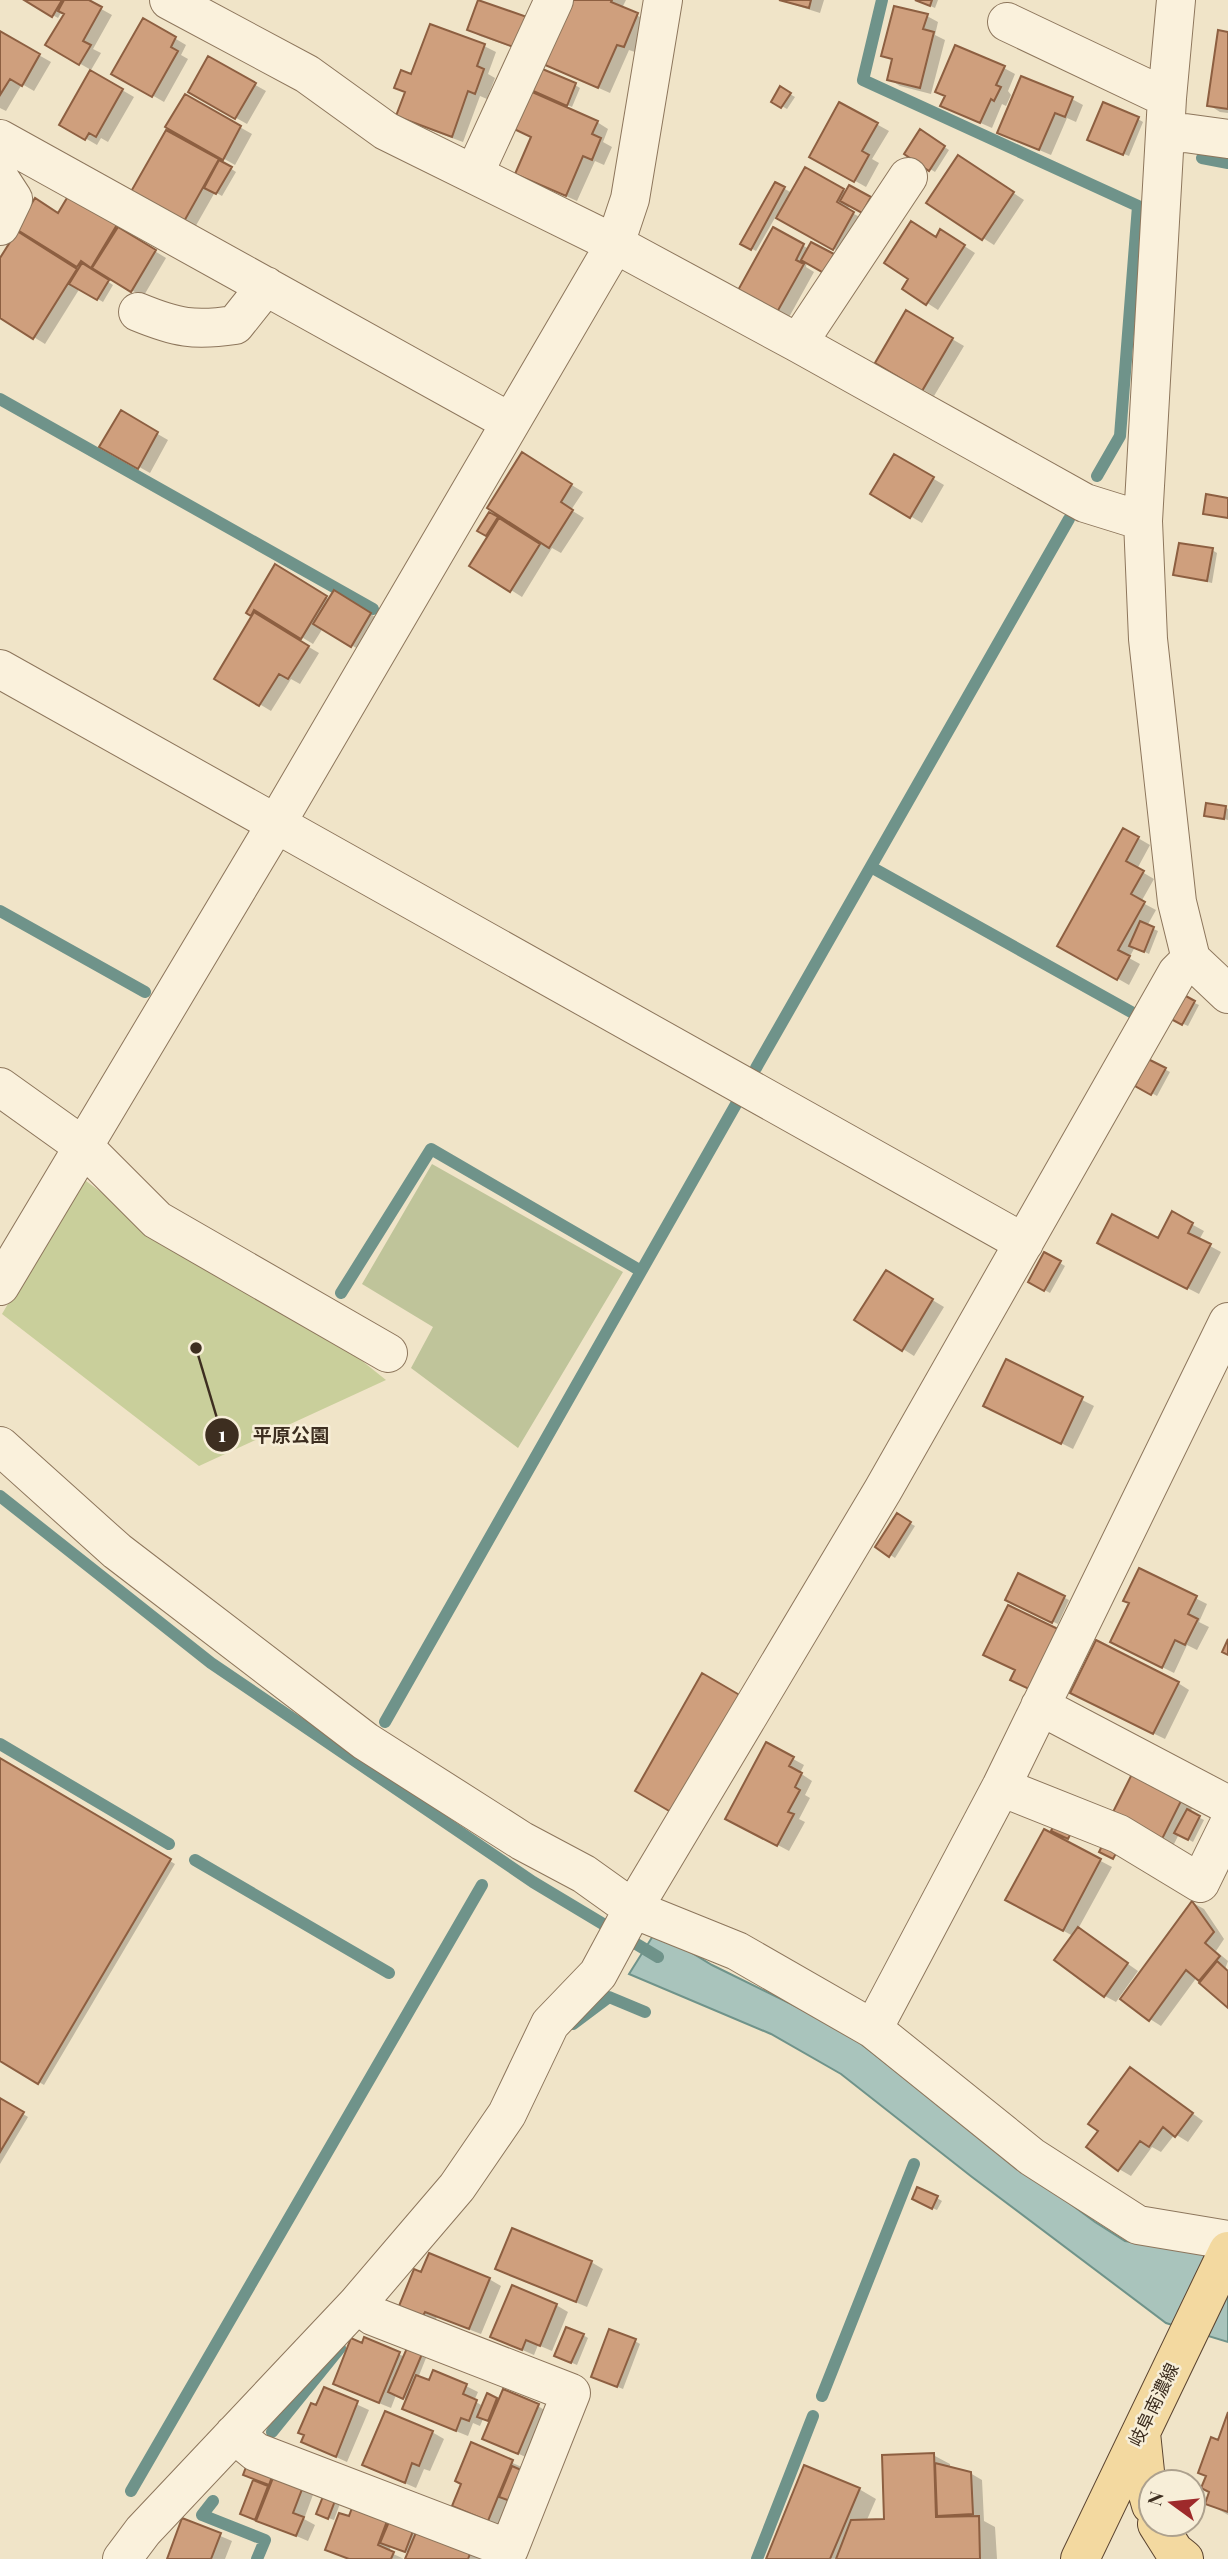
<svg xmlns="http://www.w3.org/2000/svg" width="1228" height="2559" viewBox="0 0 1228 2559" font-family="'Playfair Display','Noto Sans JP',serif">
	<rect width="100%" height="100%" fill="#f0e4c8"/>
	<path fill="#c9cf9b" d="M82,1178L137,1219L306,1316L386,1380L199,1466L2,1314Z"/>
	<path fill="#bfc49a" d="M432,1164L623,1272L518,1448L411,1368L433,1327L362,1284Z"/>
	<path fill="#a9c4bc" stroke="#6f938a" stroke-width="2" d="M656,1931L712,1965L842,2029L992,2146L1095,2222L1125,2241L1199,2252L1228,2268V2342L1166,2323L972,2177L841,2074L771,2034L629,1974Z"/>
	<path fill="#0003" d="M26,0H85L112,15L93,49L101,53L91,70L48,45L66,13L62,11L58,18Z
		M569,0H626L622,8L648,21L635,52L629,50L610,93L547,65Z
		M779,0H824L820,13Z
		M917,0H938L935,8Z
		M927,16L938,22L935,35L945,40L931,94L900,86L889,79L894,61L883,55Z
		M144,20L186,45L181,55L188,59L164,102L114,73Z
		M431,26L484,46L496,52L488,74L495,78L487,99L480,96L463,142L409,122L398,116L407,93L396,87L412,76Z
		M541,26L531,54L480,36L469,30Z
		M0,33L51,62L34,91L22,84L6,111L0,108Z
		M1228,33V113L1220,112L1209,105Z
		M209,59L266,91L247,124L190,92Z
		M1004,68L1015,74L1008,91L1011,95L1006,106L1002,104L992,128L942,106Z
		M91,72L134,97L108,142L101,138L97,145L61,124Z
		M575,85L580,88L572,107L538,92Z
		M781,89L795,97L787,109L773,101Z
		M185,96L252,134L235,165L168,127Z
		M1072,99L1083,105L1076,122L1067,118L1051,155L1011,138Z
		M840,104L889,131L872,159L879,163L866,187L811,156Z
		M1138,119L1143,122L1129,156L1094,142Z
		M597,122L608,129L603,142L612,147L604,165L595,161L577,201L517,174Z
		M921,132L949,150L935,172L906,154Z
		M218,160L236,172L222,196L215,192L194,229L131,194Z
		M970,164L1024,200L994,245L983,238Z
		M805,169L847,192L850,187L875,202L868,215L850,205L847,210L865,220L845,255L776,216L756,251L742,243L776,184L792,193Z
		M70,195L128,231L127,234L166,258L143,297L93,267L90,270L113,285L103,302L80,288L45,344L0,316V261L29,240L79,271L81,268L18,228L59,215Z
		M774,229L809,249L806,267L814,272L788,319L739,291Z
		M952,238L975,253L938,310L904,288L937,239Z
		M906,312L964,346L934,396L877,363Z
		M121,413L168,440L150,473L102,446Z
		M895,456L944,485L922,523L873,494Z
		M533,461L583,492L571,510L584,518L561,553L552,548L522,597L511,590L490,536L480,530L490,514L500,521Z
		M1212,550L1217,553L1212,583L1175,574Z
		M276,567L330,600L334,592L382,621L363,652L323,628L313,644L266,615L263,620L319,653L300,684L291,679L271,711L216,678L254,616L248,612Z
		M1226,808L1228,809V820L1206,815Z
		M1124,830L1150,845L1137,869L1154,879L1141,902L1156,910L1147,926L1158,931L1149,954L1135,947L1129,958L1140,964L1129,985L1060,946Z
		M1184,998L1199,1005L1188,1026L1173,1019Z
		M1149,1061L1170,1072L1157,1096L1137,1085Z
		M1173,1214L1204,1231L1199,1240L1221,1252L1199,1294L1110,1248L1159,1241Z
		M1045,1254L1065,1266L1050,1293L1030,1282Z
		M886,1272L944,1307L914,1356L903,1349Z
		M1007,1362L1094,1406L1073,1449L997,1411Z
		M897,1516L915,1526L895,1558L878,1547Z
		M1140,1570L1207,1604L1199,1622L1209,1627L1197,1650L1187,1645L1174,1673L1124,1648L1131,1603Z
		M1019,1575L1069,1600L1058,1624L1012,1602Z
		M1178,1683L1189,1690L1165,1739L1083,1699Z
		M766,1744L804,1765L800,1773L812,1781L805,1795L810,1798L799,1819L805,1822L789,1851L739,1824Z
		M0,1760L175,1864L44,2085L0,2059Z
		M1137,1769L1196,1799L1190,1813L1204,1820L1193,1842L1179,1834L1172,1848L1124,1824Z
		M1044,1831L1112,1867L1078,1929L1138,1971L1116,2002L1105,1996L1073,1936L1007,1900Z
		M1193,1903L1204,1909L1224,1939L1216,1951L1228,1961L1225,1969L1228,1971V2005L1197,1977L1161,2026L1150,2019Z
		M1131,2069L1203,2121L1188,2142L1175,2134L1161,2152L1152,2147L1131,2176L1119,2169L1100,2131Z
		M0,2100L28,2117L0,2164Z
		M937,2198L942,2201L937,2210L919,2202Z
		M591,2262L603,2269L587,2307L509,2274Z
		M422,2274L489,2279L501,2286L481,2334L437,2317L435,2321L412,2312Z
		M556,2305L568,2312L552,2351L538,2345L534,2355L492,2337Z
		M583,2335L588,2338L577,2365L561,2358Z
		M365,2339L405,2357L421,2356L426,2358L418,2378L430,2383L466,2386L478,2392L474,2401L483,2406L488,2395L500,2401L538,2406L549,2413L530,2459L484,2438L491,2422L483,2419L480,2426L473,2423L468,2436L416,2415L408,2400L396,2395L391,2408L347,2390Z
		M635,2341L640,2344L623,2389L598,2379Z
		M325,2390L369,2410L347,2462L303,2442Z
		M1228,2417V2515L1207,2503L1219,2442Z
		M432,2432L444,2439L430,2471L424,2469L416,2488L364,2465Z
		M472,2445L524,2468L500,2526L454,2505L463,2483Z
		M933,2455L950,2464V2468L970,2473L982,2480L984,2521L995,2527L997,2559H768L859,2489L876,2499L866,2522L886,2521Z
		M250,2461L314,2492L304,2519L315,2525L308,2541L242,2513L255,2479Z
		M327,2491L342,2498L334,2520L323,2516Z
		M392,2519L482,2559H407L409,2553L391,2546L389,2552L404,2559H354L336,2552V2555L327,2549L386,2523L390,2525Z
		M183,2520L232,2541L225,2559H168Z"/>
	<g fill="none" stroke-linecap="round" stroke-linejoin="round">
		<path stroke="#6f938a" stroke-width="12" d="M882,0L863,80L1138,206L1120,436L1097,476
			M1202,158L1228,163
			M0,399L373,609
			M871,867L1133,1013
			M0,911L145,992
			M756,1068L1069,519
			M341,1293L431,1149L641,1271
			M0,1496L211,1663L533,1882L658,1957
			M385,1722L739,1099
			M0,1744L169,1844
			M195,1860L389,1973
			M573,2024L609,1997L645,2012
			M822,2396L914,2164
			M272,2432L340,2348
			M131,2491L482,1885
			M213,2501L202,2515L265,2540L257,2559
			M757,2559L813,2416"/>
	</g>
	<path fill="#cf9f7d" stroke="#8d5f41" stroke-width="2" d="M24,0H62L52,17Z
		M64,0H89L102,7L83,41L91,45L79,65L45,45L64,14L58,11Z
		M478,0L530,18L519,49L467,30Z
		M568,0H612L611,2L638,13L624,47L617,45L598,88L545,65Z
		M779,0H811L809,8Z
		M915,0H932L930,6Z
		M894,6L928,14L923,29L934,32L920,88L887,80L892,59L881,56Z
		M143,18L176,37L171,47L178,51L152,97L111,74Z
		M430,24L485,44L477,66L484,69L475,94L468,91L452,137L396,116L405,92L394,88L401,70L411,74Z
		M1218,30L1228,32V109L1207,106Z
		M0,31L40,54L22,86L10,79L0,95Z
		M955,45L1005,66L996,85L1001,87L994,101L991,99L980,123L940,106L945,96L935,92Z
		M208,56L256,83L235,119L188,92Z
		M540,68L576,83L567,106L531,90Z
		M90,70L123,89L96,137L89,133L85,140L59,125Z
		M1021,76L1073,97L1065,117L1055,113L1039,150L997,133Z
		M780,86L791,93L781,108L771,102Z
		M530,91L598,121L592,134L601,138L592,160L583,156L566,196L515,174L531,137L514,129Z
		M185,94L241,126L223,160L165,127Z
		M839,102L878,123L862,151L869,155L854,182L809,157Z
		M1103,102L1139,117L1123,155L1087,140Z
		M920,129L945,146L929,171L904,154Z
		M166,130L219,159L182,225L129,195Z
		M958,155L1014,192L982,240L926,203Z
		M219,160L232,167L216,194L204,188Z
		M805,167L844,189L837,202L854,212L833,250L776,218Z
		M775,182L785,187L751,250L740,244Z
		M849,185L871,197L862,213L840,201Z
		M70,193L118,223L91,268L81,261L77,267L16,229L35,198L58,213Z
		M911,221L936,237L940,229L965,245L926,305L902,289L908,279L884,263Z
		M118,227L156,250L131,292L92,268Z
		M773,227L804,244L796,260L804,264L776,314L737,292Z
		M17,231L77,269L33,339L0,318V258Z
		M811,242L834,254L824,273L801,260Z
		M82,263L109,280L97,300L69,284Z
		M906,310L953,338L922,391L875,363Z
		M121,410L158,432L138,469L99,447Z
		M522,452L572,484L561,502L573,510L549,548L487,508Z
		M894,454L934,477L910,518L870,494Z
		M1206,494L1228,498V518L1203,514Z
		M489,512L498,517L486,536L477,531Z
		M499,518L540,544L510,592L469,566Z
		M1179,543L1213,548L1207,581L1173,575Z
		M275,564L327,596L301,639L254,610L251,616L246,613Z
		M334,590L371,613L351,647L313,624Z
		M254,612L309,646L288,679L279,674L259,706L214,679Z
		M1206,803L1226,806L1224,819L1204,816Z
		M1123,828L1139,837L1126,861L1144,871L1131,894L1145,902L1118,950L1130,956L1117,980L1057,946Z
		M1140,921L1154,927L1144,952L1129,946Z
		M1184,995L1195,1001L1182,1025L1171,1019Z
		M1148,1059L1166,1068L1151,1095L1135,1086Z
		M1172,1211L1193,1223L1188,1233L1211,1244L1187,1289L1097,1243L1112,1214L1158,1238Z
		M1044,1252L1061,1261L1044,1291L1028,1282Z
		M886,1270L933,1299L902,1351L854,1320Z
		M1006,1359L1083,1397L1061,1444L983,1406Z
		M897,1513L911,1522L889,1557L875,1547Z
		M1139,1568L1197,1596L1188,1614L1198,1619L1185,1645L1175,1640L1162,1668L1110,1642L1129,1603L1123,1601Z
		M1018,1573L1065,1596L1052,1623L1005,1600Z
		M1008,1605L1058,1629L1029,1689L1010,1680L1015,1670L983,1655Z
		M1228,1639V1655L1222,1652Z
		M1096,1640L1179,1682L1153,1734L1070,1693Z
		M702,1673L743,1697L676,1815L635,1791Z
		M766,1742L794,1757L789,1766L802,1773L795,1787L800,1790L788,1812L794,1814L777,1846L725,1819Z
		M0,1758L171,1859L38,2084L0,2061Z
		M1136,1766L1186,1791L1160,1843L1110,1818Z
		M1187,1809L1200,1816L1188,1840L1174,1833Z
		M1056,1820L1073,1829L1068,1839L1051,1831Z
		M1044,1829L1101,1859L1063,1931L1005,1900Z
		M1107,1836L1121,1844L1113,1859L1099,1852Z
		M1192,1901L1214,1932L1205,1943L1220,1956L1199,1981L1186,1970L1149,2021L1120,1999Z
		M1078,1927L1128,1963L1104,1997L1054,1960Z
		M1217,1961L1228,1971V2008L1199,1983Z
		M1130,2067L1193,2113L1175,2137L1163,2127L1149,2147L1140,2141L1118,2171L1086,2147L1098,2131L1088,2124Z
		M0,2098L24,2112L0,2152Z
		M917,2187L938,2196L932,2209L912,2199Z
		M512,2228L592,2261L576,2302L495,2269Z
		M429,2253L490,2278L469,2329L425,2312L423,2316L399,2306L414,2269L421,2272Z
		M512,2285L557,2304L540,2346L526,2340L522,2350L490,2337Z
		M566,2327L584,2334L571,2363L554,2356Z
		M609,2329L636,2339L617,2387L591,2377Z
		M364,2337L400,2352L379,2403L333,2384L351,2338L362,2343Z
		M407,2348L422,2354L403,2399L388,2392Z
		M433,2370L467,2384L463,2394L477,2400L469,2421L461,2418L456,2431L402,2409L416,2375L429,2380Z
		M324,2387L358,2401L336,2457L301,2442L304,2435L298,2433L311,2403L316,2405Z
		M503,2389L539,2404L518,2454L482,2439Z
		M487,2393L497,2398L488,2421L477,2417Z
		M385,2411L433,2431L419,2466L412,2463L405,2483L362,2465Z
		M1228,2412V2512L1205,2504L1209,2492L1201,2488L1206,2476L1198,2473L1211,2437L1218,2440Z
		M471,2442L513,2460L488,2521L452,2506L461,2484L455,2481Z
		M934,2453L936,2517L979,2516L980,2559H836L851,2520L884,2519L882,2455Z
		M249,2459L275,2468L269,2485L243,2475Z
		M935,2463L971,2472L973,2514L937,2516Z
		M804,2465L860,2488L830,2559H766Z
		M512,2466L528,2473L516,2503L499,2497Z
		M275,2473L304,2484L293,2513L304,2517L296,2536L256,2521Z
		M253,2480L268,2486L255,2520L240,2514Z
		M326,2489L338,2493L328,2519L316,2514Z
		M352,2508L387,2521L378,2545L394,2552L391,2559H349L325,2550L339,2513L349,2516Z
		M391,2517L415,2526L405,2552L380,2543Z
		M182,2518L221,2533L211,2559H167Z
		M417,2530L471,2551L468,2559H405Z"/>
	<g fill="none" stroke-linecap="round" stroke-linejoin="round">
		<g stroke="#8d765c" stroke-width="40">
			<path id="minor" d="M169,0L307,74L386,131L615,244L798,343L1085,503L1143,521
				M1176,0L1167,98L1143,521L1148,639L1177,902L1191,959L1228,994
				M1007,22L1167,98
				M1165,134L1185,133L1228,139
				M0,139L510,422
				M474,174L554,0
				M0,179L13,199L0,226
				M138,312C177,328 194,331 235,325L266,286
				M798,343L908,177
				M0,669L1024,1243
				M0,1087L84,1147L157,1220L388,1353
				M0,1286L276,824L615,244L630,199L663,0
				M0,1446L117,1551L365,1741L522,1841L584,1874L633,1909L737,1951L873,2029L1032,2157L1138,2225L1228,2240
				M1040,1706L1228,1805
				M1001,1787L1119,1834L1200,1883L1228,1826
				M873,2029L1001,1787L1228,1322
				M234,2434L256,2452L509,2549L571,2393L373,2316L357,2304
				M122,2559L143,2531L357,2304L457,2187L507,2114L550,2024L598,1974L633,1909L883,1490L1177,973L1191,959"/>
		</g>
		<g stroke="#5b4430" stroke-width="40">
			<path id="major" d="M1141,2433L1147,2491L1151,2505
				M1157,2524L1174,2551L1184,2559
				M1080,2559L1228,2251"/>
		</g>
		<use href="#minor" stroke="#faf1dc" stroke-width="38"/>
		<use href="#major" stroke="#f3d9a0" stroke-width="38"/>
	</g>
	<g text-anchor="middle" stroke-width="5" stroke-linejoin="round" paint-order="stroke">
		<g font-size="18" fill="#3d2e20" stroke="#f7eed8">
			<text transform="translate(1154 2405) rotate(-64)" y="6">岐阜南濃線</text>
		</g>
	</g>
	<path fill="none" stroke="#3d2e20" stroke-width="2.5" d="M196 1348L222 1435"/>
	<g fill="#3d2e20" stroke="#f7eed8" stroke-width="2.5">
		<circle cx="196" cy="1348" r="7"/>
		<circle cx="222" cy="1435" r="18"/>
	</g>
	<g font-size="21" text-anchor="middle" font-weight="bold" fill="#fff">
		<text x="222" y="1442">1</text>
	</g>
	<g font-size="19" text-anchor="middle" font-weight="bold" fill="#3d2e20" stroke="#f7eed8" stroke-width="5" stroke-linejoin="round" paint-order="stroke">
		<text x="291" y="1442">平原公園</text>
	</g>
	<g transform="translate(1172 2503) rotate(285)"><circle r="33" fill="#f7eed8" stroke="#ada18e" stroke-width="2"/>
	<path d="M0-5L12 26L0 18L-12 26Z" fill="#9e2a2b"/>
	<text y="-10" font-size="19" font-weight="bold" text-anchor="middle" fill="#3d2e20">N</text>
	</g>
</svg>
